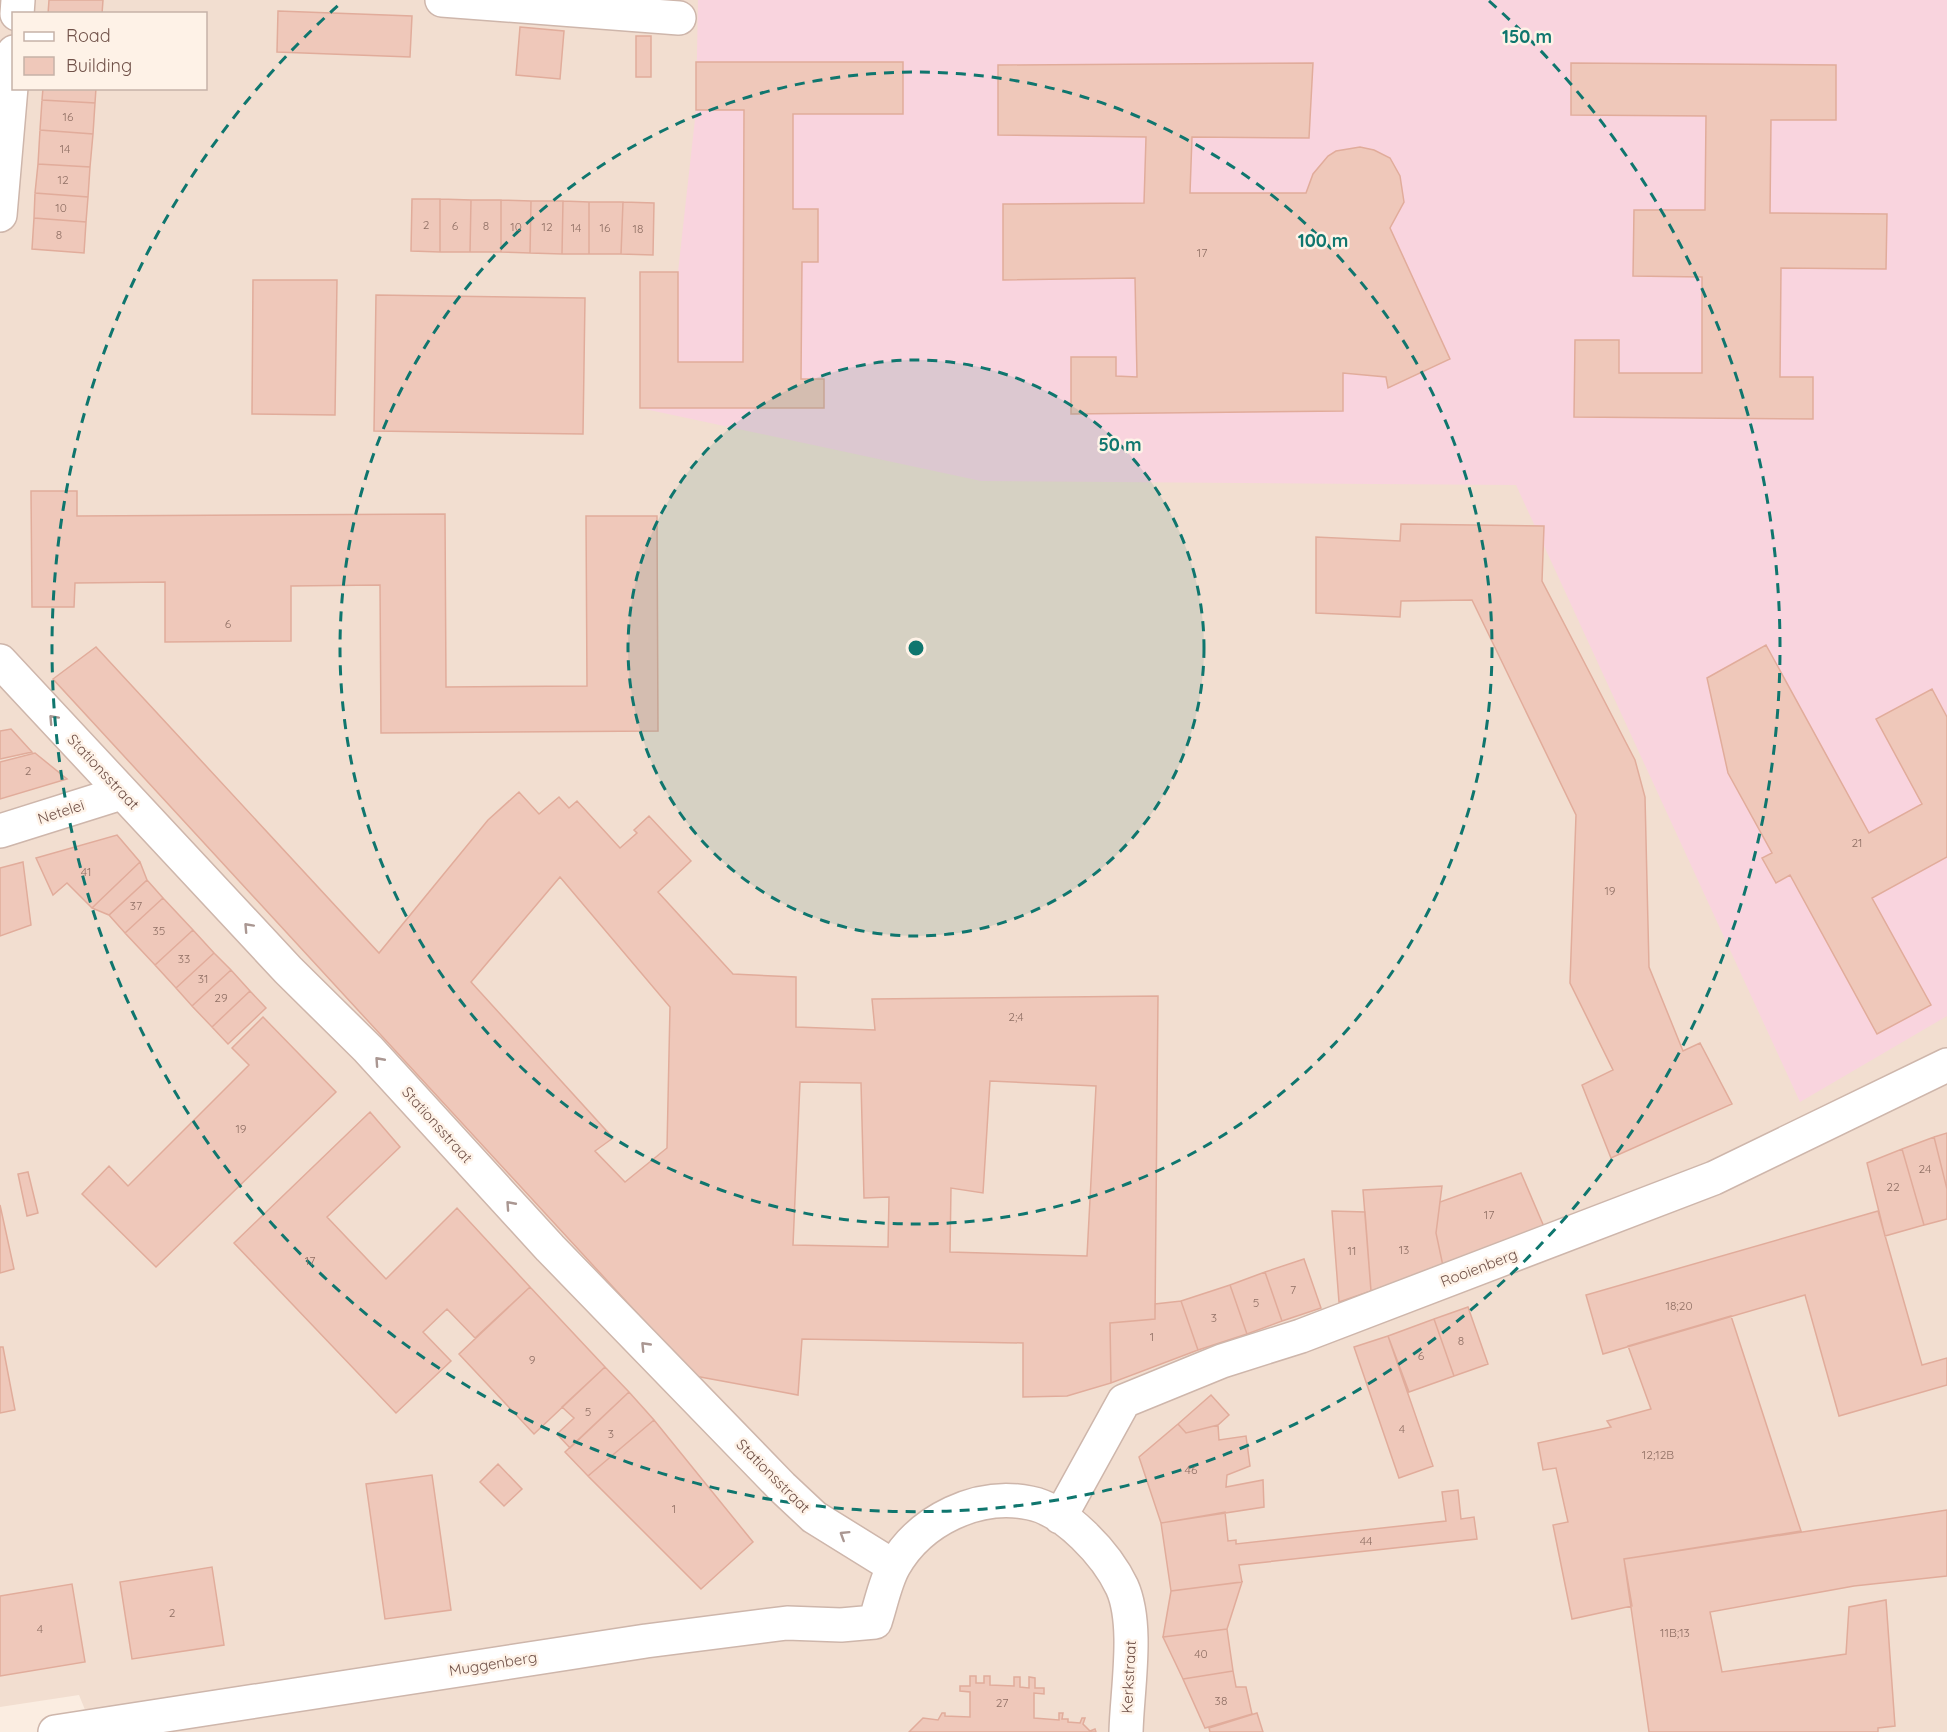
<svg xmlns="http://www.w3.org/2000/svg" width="1947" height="1732" viewBox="0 0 1947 1732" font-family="Quicksand,sans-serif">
	<rect width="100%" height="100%" fill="#fbede1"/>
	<path fill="#f2ded0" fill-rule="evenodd" d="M0,0H1947V1732H94L79,1695L0,1707ZM14,14H206V88H14Z"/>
	<path fill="#f9d4de" d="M698,0H1947V1016L1800,1102L1516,485L981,481L640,408V272H678L696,110Z"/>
	<path fill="#efc8ba" stroke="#e1ac9b" stroke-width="1.5" fill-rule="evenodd" d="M49,0H103L102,14H48Z
		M278,11L412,16L410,57L277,52Z
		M520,27L564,31L560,79L516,75Z
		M636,36H651V77H636Z
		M696,62H903V114H793V209H818V262H802L801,379H824V408H640V272H678V362H743L744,110H696Z
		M1313,63L1309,138L1192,137L1190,193H1306L1313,174L1328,156L1336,151L1360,147L1374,150L1390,158L1400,176L1404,202L1390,228L1450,359L1388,388L1386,377L1343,373V411L1071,414V357H1116V376L1137,377L1135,278L1003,280V204L1144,203L1146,137L998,135V65Z
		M1571,63L1836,65V120H1771L1770,213L1887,214L1886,269L1781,268L1780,377H1813V419L1574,417L1575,340H1619V373H1702V277L1633,276L1634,210H1705L1706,116L1571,115Z
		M43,88H96L95,103L42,100Z
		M42,100L95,103L93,134L40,130Z
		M40,130L93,134L90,167L38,164Z
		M38,164L90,167L88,197L35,193Z
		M35,193L88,197L86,222L34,218Z
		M412,199H440V252L411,251Z
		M440,199L471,200L470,252H440Z
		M471,200H501V252H470Z
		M501,200L531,201L530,253L501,252Z
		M531,201H563L562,254L530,253Z
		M563,201L589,202V254H562Z
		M589,202H623L621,254H589Z
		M623,202L654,203L653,255L621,254Z
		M34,218L86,222L84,253L32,249Z
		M253,280H337L335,415L252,414Z
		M376,295L585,298L583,434L374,431Z
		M31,491H77V516L445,514L446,687L587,686L586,516H657L658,731L381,733L380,585L291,586V641L165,642V582L75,583L74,607H32Z
		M1401,524L1544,526L1542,581L1635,760L1645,797L1649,967L1683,1051L1700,1043L1732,1104L1611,1158L1582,1085L1613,1070L1570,983L1576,815L1472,600L1401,601L1400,617L1316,613V537L1400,541Z
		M1766,645L1869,833L1922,804L1876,719L1932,689L1947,717V857L1872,898L1931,1005L1877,1034L1790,875L1776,883L1762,858L1772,853L1728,773L1707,678Z
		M96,647L379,953L488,820L519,792L539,814L559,797L569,808L577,801L620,848L637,833L634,830L649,816L691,861L658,892L733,974L796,977V1027L875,1030L872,999L1158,996L1155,1319L1110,1323L1111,1383L1067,1396L1023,1397V1343L802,1339L798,1395L695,1376L53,679ZM560,877L670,1007L667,1148L625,1182L595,1151L613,1138L471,982ZM990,1081L1096,1086L1087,1256L950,1252L951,1188L983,1193ZM800,1082L861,1083L864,1198L889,1197L888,1247L793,1245Z
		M11,729L32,752L0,759V731Z
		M35,753L67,779L0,799V762Z
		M117,835L140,862L92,908L67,883L53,895L36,858Z
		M23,862L31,925L0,936V868Z
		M140,862L147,880L109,915L92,908Z
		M147,880L163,898L125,933L109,915Z
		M163,898L193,930L155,965L125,933Z
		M193,930L214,953L176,988L155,965Z
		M214,953L231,970L192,1006L176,988Z
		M231,970L250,991L212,1027L192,1006Z
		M250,991L266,1008L228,1044L212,1027Z
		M263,1017L336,1092L156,1267L82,1194L109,1166L128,1186L249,1065L232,1048Z
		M370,1112L400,1147L327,1217L386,1279L457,1208L530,1287L475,1338L447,1309L423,1332L451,1361L396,1413L234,1243Z
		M1947,1133V1189L1934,1137Z
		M1934,1137L1947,1189V1219L1924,1225L1902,1149Z
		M1902,1149L1924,1225L1885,1236L1867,1163Z
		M28,1172L38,1213L27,1216L18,1174Z
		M1521,1173L1545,1229L1443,1266L1436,1233L1440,1202Z
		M1442,1186L1436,1233L1443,1266L1371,1291L1363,1190Z
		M0,1205L14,1269L0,1273Z
		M1332,1211L1365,1212L1371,1291L1339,1302Z
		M1878,1211L1922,1365L1947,1358V1385L1839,1416L1805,1295L1603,1354L1586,1295Z
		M1304,1259L1321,1308L1282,1321L1265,1272Z
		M1265,1272L1282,1321L1247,1334L1230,1285Z
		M1230,1285L1247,1334L1198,1350L1181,1301Z
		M530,1287L605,1367L534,1434L459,1354Z
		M1181,1301L1198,1350L1111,1383L1110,1323L1155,1319V1304Z
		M1468,1307L1488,1364L1454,1376L1434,1319Z
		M1731,1316L1801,1531L1624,1559L1632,1606L1572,1619L1553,1525L1568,1522L1556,1468L1543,1470L1538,1443L1611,1427L1607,1421L1651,1409L1628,1346Z
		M1434,1319L1454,1376L1409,1392L1388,1336Z
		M1388,1336L1433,1466L1399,1478L1354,1347Z
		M0,1347H3L15,1410L0,1413Z
		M605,1367L629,1392L570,1448L557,1434L574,1418L562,1407Z
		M629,1392L654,1420L588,1476L565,1452Z
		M1211,1395L1229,1415L1218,1425L1186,1433L1178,1424Z
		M654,1420L753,1542L701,1589L588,1476Z
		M1178,1424L1186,1433L1218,1425L1219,1440L1246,1436L1250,1466L1227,1475L1226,1487L1263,1480L1264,1507L1161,1523L1139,1457Z
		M498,1464L522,1489L504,1506L480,1482Z
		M432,1475L451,1610L385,1619L366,1484Z
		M1458,1490L1461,1519L1474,1517L1477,1539L1239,1565L1242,1582L1171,1591L1161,1523L1225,1512L1228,1541L1236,1540V1544L1446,1521L1442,1492Z
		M1947,1510V1576L1854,1586L1710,1612L1722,1672L1846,1654L1849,1607L1886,1600L1895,1726L1878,1728V1732H1649L1624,1559Z
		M212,1567L224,1645L132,1659L120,1582Z
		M1242,1582L1227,1629L1163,1637L1171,1591Z
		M72,1584L85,1662L0,1676V1596Z
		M1227,1629L1233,1671L1183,1679L1163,1637Z
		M1233,1671L1236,1687H1246L1252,1714L1205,1728L1183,1679Z
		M970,1676H976V1683H984V1676H990V1685L1014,1686V1677H1020V1687L1029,1688V1677L1035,1678V1688H1044V1694L1034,1693V1718L1059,1720V1713H1063L1062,1719H1068V1722L1080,1723L1082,1718H1085L1083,1724L1090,1731L1095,1729L1096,1732H909L923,1718L938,1720L942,1713H945V1716L970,1717V1692L960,1691V1686H970Z
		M1257,1713L1263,1732H1210L1209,1728Z"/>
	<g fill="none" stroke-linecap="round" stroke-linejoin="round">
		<g stroke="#ceb6ab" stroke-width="36">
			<path id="minor" d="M442,0L679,18
				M17,14L18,0
				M0,215L14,52
				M0,661L288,970L368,1049L550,1248L782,1487L814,1517L893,1566
				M0,831L121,793
				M1060,1517L1124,1401L1222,1361L1301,1336L1714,1178L1947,1065
				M55,1732L646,1641L787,1623L841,1625L875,1622C881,1604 885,1582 894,1566C920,1520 978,1492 1030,1503C1066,1510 1107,1555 1122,1587C1139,1625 1127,1690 1126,1732"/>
		</g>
		<use href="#minor" stroke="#fff" stroke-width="33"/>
	</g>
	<defs><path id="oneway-chevron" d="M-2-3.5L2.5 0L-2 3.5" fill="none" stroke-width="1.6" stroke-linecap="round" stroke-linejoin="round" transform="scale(1.5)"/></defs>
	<g stroke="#aa9792">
		<use href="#oneway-chevron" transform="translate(53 719) rotate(-133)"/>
		<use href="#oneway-chevron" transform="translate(248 927) rotate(-133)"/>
		<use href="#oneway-chevron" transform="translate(379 1061) rotate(-132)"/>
		<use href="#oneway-chevron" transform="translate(510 1205) rotate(-132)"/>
		<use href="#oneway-chevron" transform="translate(645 1346) rotate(-134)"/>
		<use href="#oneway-chevron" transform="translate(844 1535) rotate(-148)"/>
	</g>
	<circle cx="916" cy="648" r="288" fill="#0f766e" fill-opacity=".12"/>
	<g fill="none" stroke="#0f766e" stroke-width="3" stroke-dasharray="10 8">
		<circle cx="916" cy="648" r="288"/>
		<circle cx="916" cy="648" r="576"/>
		<path d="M1489 1A864 864 0 1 1 343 1"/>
	</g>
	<g text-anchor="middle" stroke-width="5" stroke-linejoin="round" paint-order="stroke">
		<g font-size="12" fill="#907065">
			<text x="68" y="121">16</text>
			<text x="65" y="153">14</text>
			<text x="63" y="184">12</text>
			<text x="61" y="212">10</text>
			<text x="426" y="229">2</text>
			<text x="455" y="230">6</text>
			<text x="486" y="230">8</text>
			<text x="516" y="231">10</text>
			<text x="547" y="231">12</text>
			<text x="576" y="232">14</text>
			<text x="605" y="232">16</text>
			<text x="638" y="233">18</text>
			<text x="59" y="239">8</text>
			<text x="1202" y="257">17</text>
			<text x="228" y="628">6</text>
			<text x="28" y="775">2</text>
			<text x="1857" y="847">21</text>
			<text x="86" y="876">41</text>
			<text x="1610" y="895">19</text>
			<text x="136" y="910">37</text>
			<text x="159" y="935">35</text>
			<text x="184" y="963">33</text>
			<text x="203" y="983">31</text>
			<text x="221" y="1002">29</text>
			<text x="1016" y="1021">2;4</text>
			<text x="241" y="1133">19</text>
			<text x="1925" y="1173">24</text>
			<text x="1893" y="1191">22</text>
			<text x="1489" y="1219">17</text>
			<text x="1404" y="1254">13</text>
			<text x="1352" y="1255">11</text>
			<text x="310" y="1265">17</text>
			<text x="1293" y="1294">7</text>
			<text x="1256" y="1307">5</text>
			<text x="1679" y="1310">18;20</text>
			<text x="1214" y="1322">3</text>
			<text x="1152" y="1341">1</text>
			<text x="1461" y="1345">8</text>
			<text x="1421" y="1360">6</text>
			<text x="532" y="1364">9</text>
			<text x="588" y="1416">5</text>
			<text x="1402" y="1433">4</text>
			<text x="611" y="1438">3</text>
			<text x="1658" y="1459">12;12B</text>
			<text x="1191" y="1474">46</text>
			<text x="674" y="1513">1</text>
			<text x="1366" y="1545">44</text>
			<text x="172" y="1617">2</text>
			<text x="40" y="1633">4</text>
			<text x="1675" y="1637">11B;13</text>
			<text x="1201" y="1658">40</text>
			<text x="1221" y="1705">38</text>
			<text x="1002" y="1707">27</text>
		</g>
		<g font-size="15" fill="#715249" stroke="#fef2e7">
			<text transform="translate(103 772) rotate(47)" y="5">Stationsstraat</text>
			<text transform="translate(61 812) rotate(-18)" y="5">Netelei</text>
			<text transform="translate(437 1125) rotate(48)" y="5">Stationsstraat</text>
			<text transform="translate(1479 1268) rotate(-21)" y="5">Rooienberg</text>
			<text transform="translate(773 1476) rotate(45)" y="5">Stationsstraat</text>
			<text transform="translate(493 1664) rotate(-9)" y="5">Muggenberg</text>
			<text transform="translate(1129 1677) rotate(-87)" y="5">Kerkstraat</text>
		</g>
	</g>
	<circle cx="916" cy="648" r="9" fill="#0f766e" stroke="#fef2e7" stroke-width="3"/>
	<g font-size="18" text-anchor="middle" font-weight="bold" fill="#0f766e" stroke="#fef2e7" stroke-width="5" stroke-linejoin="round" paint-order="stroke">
		<text x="1527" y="43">150 m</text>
		<text x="1323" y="247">100 m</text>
		<text x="1120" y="451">50 m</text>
	</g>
	<rect x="12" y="12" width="195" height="78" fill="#fef2e7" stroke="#c6b2a8" stroke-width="1.5"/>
	<rect x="24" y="32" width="30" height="9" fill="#ffffff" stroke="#c6b2a8" stroke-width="1.5"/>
	<text x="66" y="42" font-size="18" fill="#715249">Road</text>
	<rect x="24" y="57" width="30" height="18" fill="#efc8ba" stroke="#c6b2a8" stroke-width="1.5"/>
	<text x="66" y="72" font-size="18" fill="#715249">Building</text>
</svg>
